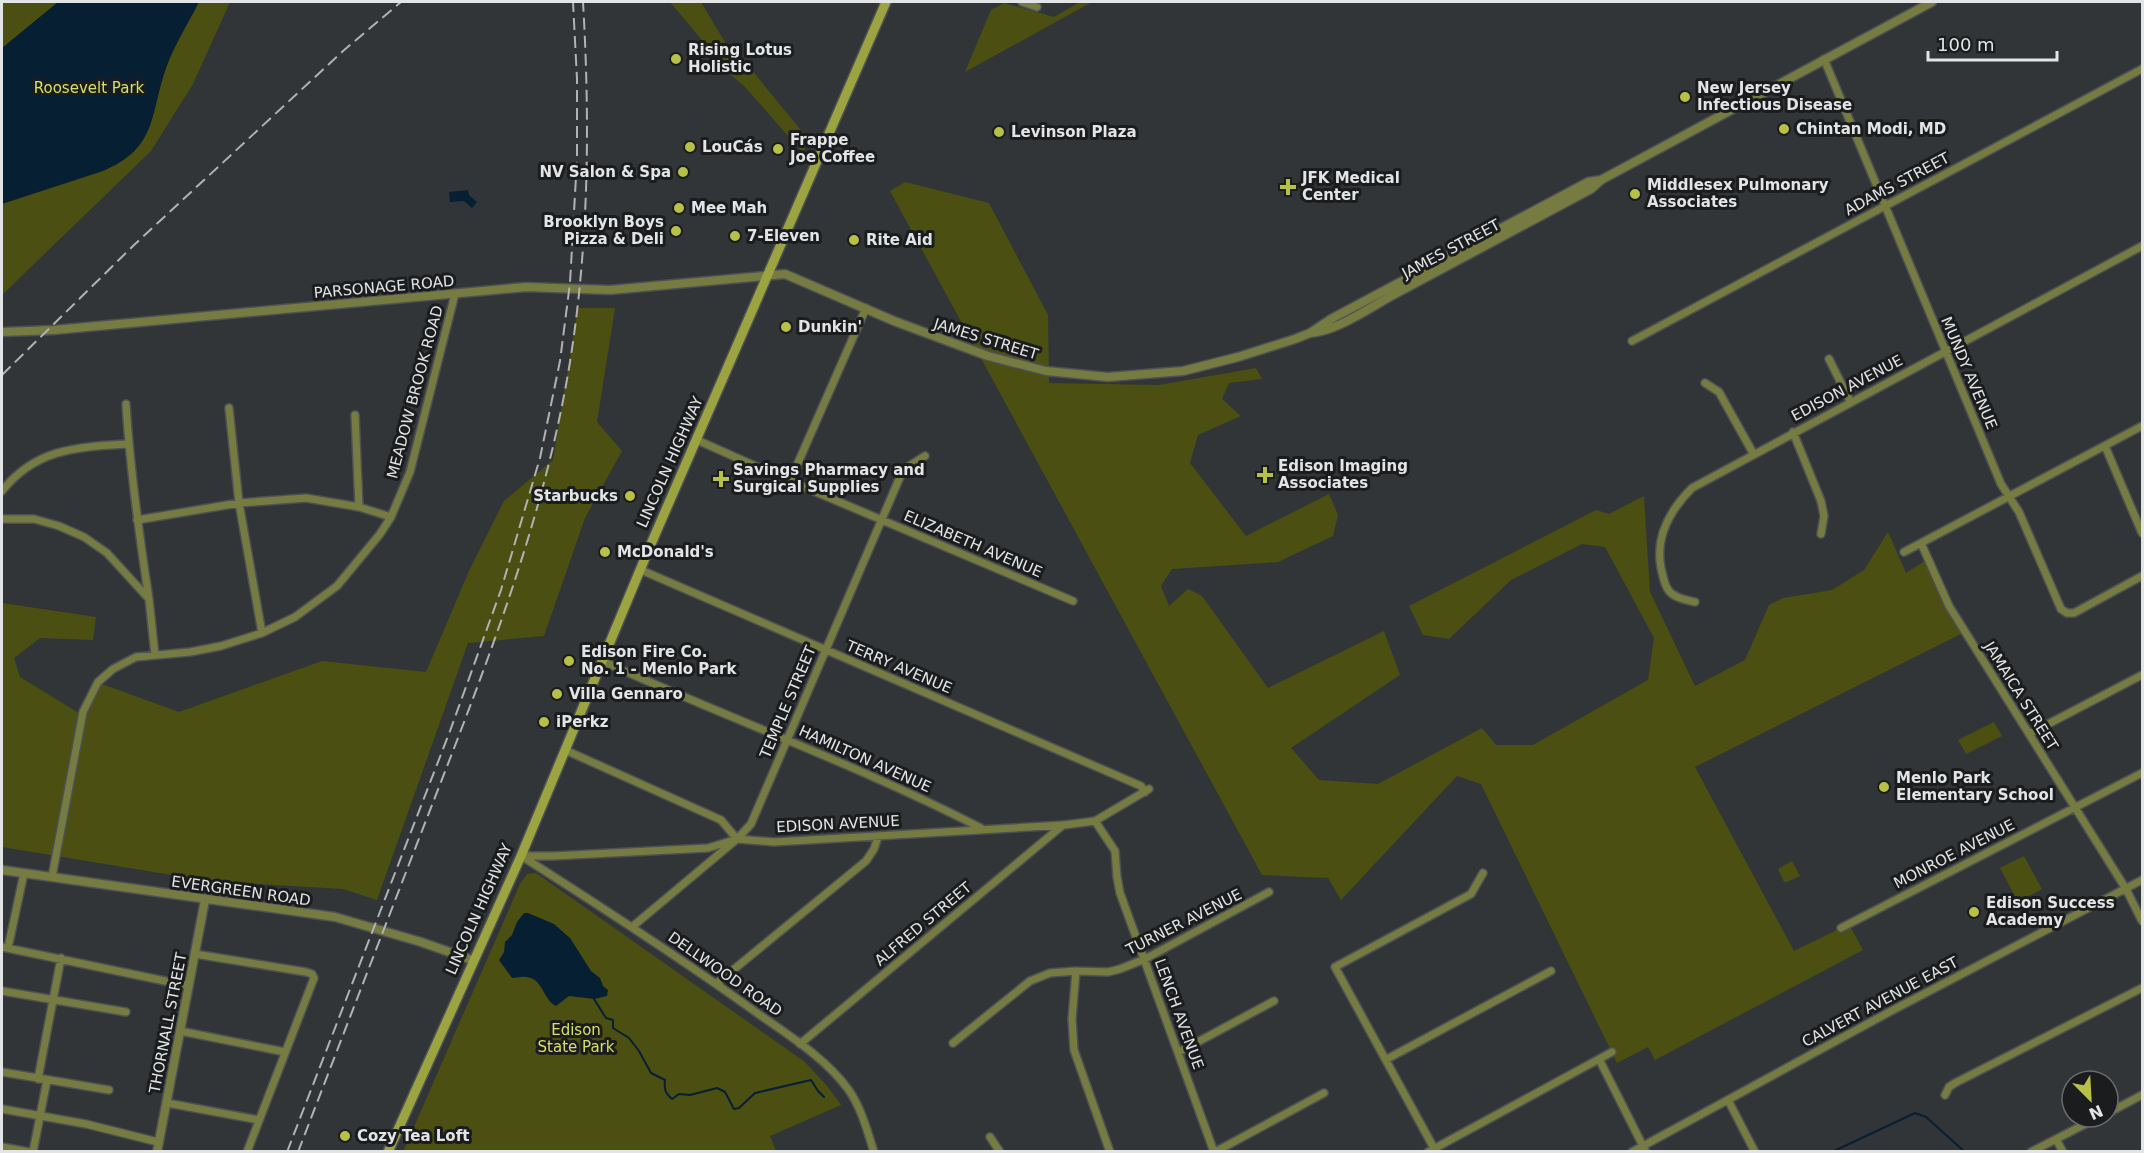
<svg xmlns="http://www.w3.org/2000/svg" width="2144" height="1153" viewBox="0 0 2144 1153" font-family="'DejaVu Sans',sans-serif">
	<rect width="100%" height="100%" fill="#323537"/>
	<path fill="#4b4f12" d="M2,2H230L193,84L151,151L2,295Z
		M670,2H701L731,52L741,57L809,140L803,153L745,87L697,46L701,39Z
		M1080,2H1092L965,72L991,10L1004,3L1054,17Z
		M905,182L989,203L1048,315L1049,383L1159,385L1256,368L1262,379L1229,383L1222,399L1241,416L1198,435L1190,463L1246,536L1329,494L1338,515L1333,536L1278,562L1172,569L1161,586L1169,606L1188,589L1202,596L1268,688L1384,631L1400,675L1291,748L1319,780L1378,784L1482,728L1496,745H1533L1648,680L1654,638L1605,547L1582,544L1511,580L1449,639L1423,635L1409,606L1596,510L1609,514L1644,496L1650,592L1695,686L1745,660L1769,605L1783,598L1832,590L1864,570L1888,532L1906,573L1928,559L1965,632L1695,767L1794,951L1849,924L1863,950L1655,1060L1648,1047L1617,1063L1481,784L1457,776L1341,900L1328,878L1262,875L890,191Z
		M578,308H615L597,422L622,451L585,518L544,636L468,643L377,900L343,889L208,881L2,847V603L96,617L93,640L40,638L14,658L20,677L82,715L99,683L179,712L322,661L426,672L469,571L504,501L553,460Z
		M1994,722L2002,736L1966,754L1958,740Z
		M2024,856L2042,889L2018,902L2000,868Z
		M1792,861L1800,876L1787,882H1784L1778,869Z
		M536,873L805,1062L828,1087L841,1105L770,1136L776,1151L403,1152L520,884L527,874Z"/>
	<path fill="#071f33" d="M58,2H199C189,22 176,42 168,63C149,112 160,147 103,171L2,204V48Z
		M468,190L469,195L477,202L472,208L464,201L450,202L449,192Z
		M524,913H528L554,924L570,938L591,971L600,978L603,986L608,990L607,996L594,999L569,996L556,1006C543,1000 543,978 526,977C522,976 516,978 512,978L499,960L504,952L505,942L512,935L517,922Z"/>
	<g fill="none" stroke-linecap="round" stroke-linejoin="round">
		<path stroke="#071f33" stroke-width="2" d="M594,999L606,1018L613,1020V1028L629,1038L639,1051L651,1073L665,1080C664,1089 665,1093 672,1099L679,1094L690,1095L717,1088L725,1092L734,1109L739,1108L755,1093L811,1080L818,1091L824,1097
			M1832,1152L1915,1113L1926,1117L1965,1152"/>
		<g stroke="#4e5153" stroke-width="10">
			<path id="minor" d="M1022,2L1037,7
				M1824,59L2001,484L2019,512L2061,609L2067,613H2074L2142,576
				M1632,341L2142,69
				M1829,359L1850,401
				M1705,383L1719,392L1753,453
				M126,404C130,469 139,534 149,599
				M229,408L239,503L262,633
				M355,415L359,507
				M1793,432L1821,501L1824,516L1821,534
				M697,440L771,473L1073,601
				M2105,446L2142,533
				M790,481L866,308
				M2,491C36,448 78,447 128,444
				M2,519H34L59,526L84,537L107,553L149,599L155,655
				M137,520L239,503L306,498L359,507L391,517
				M1921,543L1949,606L2126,889L2142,921
				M1904,552L2142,426
				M641,570L1141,786L1145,792
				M1695,602C1686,600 1675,598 1669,591C1664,585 1663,576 1661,568C1655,537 1670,510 1692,488L2142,246
				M602,661C728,718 858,765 981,828
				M2029,734L2142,675
				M565,750L721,820L737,839
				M1095,821L1115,851L1117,877L1120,893L1214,1152
				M521,856H553L708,848L737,839L774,842L1064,825L1095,821L1149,789
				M523,857C600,906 676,955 750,1008C783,1032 823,1055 848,1089C861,1107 867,1130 874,1152
				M52,877L83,712L98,682L113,669L136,657L190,652L221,646L262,633L295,617L337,586L380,534L391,517L410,472L455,294
				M632,927L737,839L751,824L903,470L925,456
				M1841,928L2142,773
				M2,947L189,986
				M8,948L24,873
				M195,954L306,972L312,974L314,978L247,1152
				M1076,971L1072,1019L1074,1050L1110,1152
				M716,984L866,861L874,849L878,837
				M2,991L126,1012
				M180,1031L285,1052
				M953,1043L1030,981L1050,973L1076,971L1108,972L1120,969L1145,959L1269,892
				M800,1044L1063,825
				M1179,1052L1274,1001
				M1387,1059L1551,971
				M1599,1059L1646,1152
				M2,1072L109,1090
				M38,1079L61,958
				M1945,1095L1949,1087L1955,1083L2142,988
				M1728,1100L1755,1152
				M167,1103L259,1120
				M2,1109L86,1124L158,1142
				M2108,1113L2142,1095
				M990,1137L1000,1152
				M2056,1139L2063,1152
				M2,1147L29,1152
				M33,1152L47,1080
				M1215,1152L1324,1093
				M1428,1152L1612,1052
				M1436,1152L1335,967L1471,894L1483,873
				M1632,1152L1893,1010L2142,880
				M2031,1152L2099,1117"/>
		</g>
		<g stroke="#4e5153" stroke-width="11">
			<path id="tertiary" d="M2,332L54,330L526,287L610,290L785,274L894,321L988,356L1046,371L1108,377L1183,371L1238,357L1295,339L1310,333L1331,319L1588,182L1601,180
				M1310,333C1337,331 1369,308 1393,295C1459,260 1525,225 1591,189L1601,180L1932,2
				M2,870L335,917L421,942L472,960
				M157,1152L205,900"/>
		</g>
		<g stroke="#4e5153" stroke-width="12">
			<path id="secondary" d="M388,1152L521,856L648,551L886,2"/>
		</g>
		<use href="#minor" stroke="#767b41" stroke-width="7"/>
		<use href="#tertiary" stroke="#767b41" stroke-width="8"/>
		<use href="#secondary" stroke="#9ca341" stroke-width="9"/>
		<path stroke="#b0b2b3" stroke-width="2" stroke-dasharray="12 6" stroke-linecap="butt" d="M2,375L134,245L343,51L401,2
			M287,1152L450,731L501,590L540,458L560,361L570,283L577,159V79L573,2
			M298,1152C345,1030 392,908 439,787C493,648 546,509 570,362C589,243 590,121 583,2"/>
	</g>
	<g fill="#b8c147" stroke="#1b1c1d" stroke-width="2">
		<circle cx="676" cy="59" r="6"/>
		<circle cx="1685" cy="97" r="6"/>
		<circle cx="1784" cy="129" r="6"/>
		<circle cx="999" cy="132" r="6"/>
		<circle cx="690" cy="147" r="6"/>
		<circle cx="778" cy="149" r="6"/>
		<circle cx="683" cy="172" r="6"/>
		<path d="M1285 178h6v6h6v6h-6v6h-6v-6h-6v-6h6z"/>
		<circle cx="1635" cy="194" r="6"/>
		<circle cx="679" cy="208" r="6"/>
		<circle cx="676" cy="231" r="6"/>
		<circle cx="735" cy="236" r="6"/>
		<circle cx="854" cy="240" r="6"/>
		<circle cx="786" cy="327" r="6"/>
		<path d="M1262 466h6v6h6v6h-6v6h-6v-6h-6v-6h6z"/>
		<path d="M718 470h6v6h6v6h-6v6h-6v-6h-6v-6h6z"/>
		<circle cx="630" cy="496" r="6"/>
		<circle cx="605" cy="552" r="6"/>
		<circle cx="569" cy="661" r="6"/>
		<circle cx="557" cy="694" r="6"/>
		<circle cx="544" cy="722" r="6"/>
		<circle cx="1884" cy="787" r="6"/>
		<circle cx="1974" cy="912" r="6"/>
		<circle cx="345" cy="1136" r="6"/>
	</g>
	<g text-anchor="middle" stroke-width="6" stroke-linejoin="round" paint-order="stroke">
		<g font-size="15" font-weight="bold" fill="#e2e4e5" stroke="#1b1c1d" text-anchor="start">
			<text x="688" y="55">Rising Lotus<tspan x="688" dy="17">Holistic</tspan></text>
			<text x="1697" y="93">New Jersey<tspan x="1697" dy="17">Infectious Disease</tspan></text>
			<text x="1796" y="134">Chintan Modi, MD</text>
			<text x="1011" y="137">Levinson Plaza</text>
			<text x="790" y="145">Frappe<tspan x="790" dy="17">Joe Coffee</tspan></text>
			<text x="702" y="152">LouCás</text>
			<text x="671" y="177" text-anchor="end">NV Salon &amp; Spa</text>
			<text x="1302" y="183">JFK Medical<tspan x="1302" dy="17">Center</tspan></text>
			<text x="1647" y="190">Middlesex Pulmonary<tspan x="1647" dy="17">Associates</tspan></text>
			<text x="691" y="213">Mee Mah</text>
			<text x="664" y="227" text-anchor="end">Brooklyn Boys<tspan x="664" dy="17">Pizza &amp; Deli</tspan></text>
			<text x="747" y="241">7-Eleven</text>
			<text x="866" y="245">Rite Aid</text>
			<text x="798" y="332">Dunkin'</text>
			<text x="1278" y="471">Edison Imaging<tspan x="1278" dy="17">Associates</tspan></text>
			<text x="733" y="475">Savings Pharmacy and<tspan x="733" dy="17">Surgical Supplies</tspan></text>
			<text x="618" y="501" text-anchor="end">Starbucks</text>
			<text x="617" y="557">McDonald's</text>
			<text x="581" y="657">Edison Fire Co.<tspan x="581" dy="17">No. 1 - Menlo Park</tspan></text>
			<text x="569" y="699">Villa Gennaro</text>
			<text x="556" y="727">iPerkz</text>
			<text x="1896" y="783">Menlo Park<tspan x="1896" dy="17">Elementary School</tspan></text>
			<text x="1986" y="908">Edison Success<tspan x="1986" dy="17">Academy</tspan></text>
			<text x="357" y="1141">Cozy Tea Loft</text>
		</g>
		<g font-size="15" fill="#d6e062" stroke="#1b1c1d">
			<text x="89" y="93">Roosevelt Park</text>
			<text x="576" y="1035">Edison<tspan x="576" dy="17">State Park</tspan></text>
		</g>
		<g font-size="15" fill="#e2e4e5" stroke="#1b1c1d">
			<text transform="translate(1897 184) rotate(-28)" y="5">ADAMS STREET</text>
			<text transform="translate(1451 249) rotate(-28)" y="5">JAMES STREET</text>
			<text transform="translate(384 287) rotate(-5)" y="5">PARSONAGE ROAD</text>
			<text transform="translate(986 339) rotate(17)" y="5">JAMES STREET</text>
			<text transform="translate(1969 373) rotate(67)" y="5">MUNDY AVENUE</text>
			<text transform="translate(1847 388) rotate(-28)" y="5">EDISON AVENUE</text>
			<text transform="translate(415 392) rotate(-75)" y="5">MEADOW BROOK ROAD</text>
			<text transform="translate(670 462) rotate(-66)" y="5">LINCOLN HIGHWAY</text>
			<text transform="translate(973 544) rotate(23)" y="5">ELIZABETH AVENUE</text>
			<text transform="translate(899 667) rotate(23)" y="5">TERRY AVENUE</text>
			<text transform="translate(2021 696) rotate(58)" y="5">JAMAICA STREET</text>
			<text transform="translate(788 702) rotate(-67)" y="5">TEMPLE STREET</text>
			<text transform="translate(865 759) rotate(24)" y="5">HAMILTON AVENUE</text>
			<text transform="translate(838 824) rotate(-3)" y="5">EDISON AVENUE</text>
			<text transform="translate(1954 854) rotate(-27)" y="5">MONROE AVENUE</text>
			<text transform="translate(241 891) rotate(8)" y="5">EVERGREEN ROAD</text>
			<text transform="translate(479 909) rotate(-66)" y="5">LINCOLN HIGHWAY</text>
			<text transform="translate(1184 922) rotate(-27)" y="5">TURNER AVENUE</text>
			<text transform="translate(923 924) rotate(-40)" y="5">ALFRED STREET</text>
			<text transform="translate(725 974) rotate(35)" y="5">DELLWOOD ROAD</text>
			<text transform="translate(1880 1002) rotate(-28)" y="5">CALVERT AVENUE EAST</text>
			<text transform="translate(1179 1014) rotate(70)" y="5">LENCH AVENUE</text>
			<text transform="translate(168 1023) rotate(-79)" y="5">THORNALL STREET</text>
		</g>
	</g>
	<rect width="2144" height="1153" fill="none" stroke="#e2e4e5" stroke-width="6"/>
	<g transform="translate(2090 1099) rotate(156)"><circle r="28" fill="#1b1c1d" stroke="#6b6c6d" stroke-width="1.5"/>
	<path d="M0-4.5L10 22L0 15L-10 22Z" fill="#b8c147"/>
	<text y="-9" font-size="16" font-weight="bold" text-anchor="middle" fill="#e2e4e5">N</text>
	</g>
	<path d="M1928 51v9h129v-9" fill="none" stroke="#e2e4e5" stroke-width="3"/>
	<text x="1937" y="51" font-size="18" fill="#e2e4e5" stroke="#1b1c1d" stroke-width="4.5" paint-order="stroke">100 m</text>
</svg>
